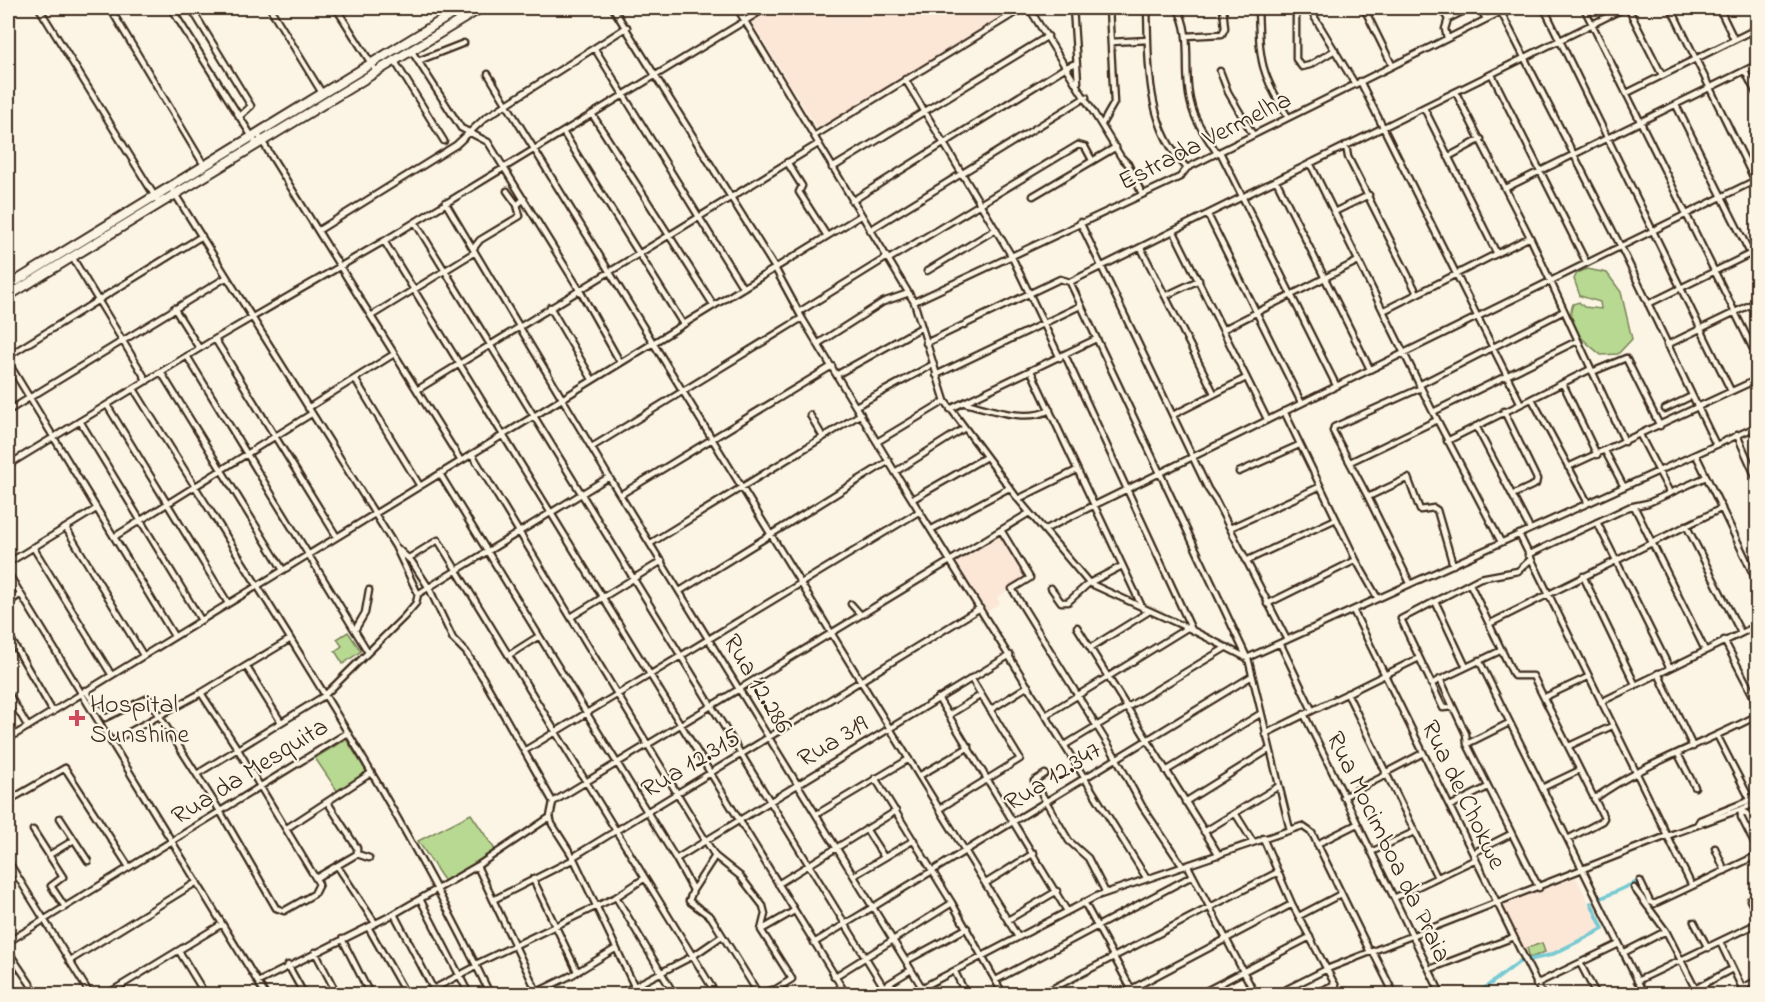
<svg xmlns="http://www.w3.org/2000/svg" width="1765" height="1002" viewBox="0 0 1765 1002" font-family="'Indie Flower',sans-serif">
	<rect width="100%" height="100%" fill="#fcf5e5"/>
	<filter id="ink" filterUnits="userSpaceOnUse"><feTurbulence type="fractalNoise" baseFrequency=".0167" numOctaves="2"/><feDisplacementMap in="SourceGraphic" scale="12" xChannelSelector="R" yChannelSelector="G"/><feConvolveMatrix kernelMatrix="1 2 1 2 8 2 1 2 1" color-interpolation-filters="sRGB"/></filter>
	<g filter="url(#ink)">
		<path fill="#fce7d6" d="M762,8H1015L818,130L748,16Z
			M1001,532L1028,578L997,597L1000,603L987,612L955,559Z
			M1576,877L1602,929L1556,952L1527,959L1501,906Z"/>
		<path fill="#b8d992" stroke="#7a8258" stroke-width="1.5" d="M1587,269L1607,273L1621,292L1632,339L1618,354L1601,355C1586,342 1563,327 1573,304L1579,302L1584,307L1601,309L1600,302L1580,296L1574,279L1577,273Z
			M348,632L361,651L343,664L335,651L342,646L337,639Z
			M346,739L368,774L338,792L315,758Z
			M471,814L496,851L445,882L418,841Z
			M1542,943L1545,952L1530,958L1527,948Z"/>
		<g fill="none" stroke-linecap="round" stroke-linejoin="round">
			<path stroke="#79cad3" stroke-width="4" d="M1676,896L1696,886
				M1597,900L1637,882L1644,899
				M1650,908L1669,899
				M1477,994L1519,962L1551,955L1603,929L1591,903"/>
			<g stroke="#3b2a1e" stroke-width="9">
				<path id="minor" d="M39,8L159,203
					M110,8L204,165
					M171,8L256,143
					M191,8L251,106L239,117
					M270,8L322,93
					M336,8L376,71
					M613,8L775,268L802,318L895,472L1147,879
					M737,8L914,302L945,401L1018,499L1089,583L1192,630L1247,658
					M1029,8L1121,157L1128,164L1142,194
					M1073,8L1078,82
					M1147,8C1149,63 1145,125 1187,168
					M1177,8C1194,35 1182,73 1191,104C1195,122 1207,137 1217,153
					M1258,8C1260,60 1259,71 1288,117
					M1364,8L1392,65
					M1441,8L1448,19L1445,29L1447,38
					M1480,8L1486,19
					M1544,8L1731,391
					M1584,8L1758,359
					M1628,8L1662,75
					M1671,8L1758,187
					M1719,8L1734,39
					M1501,12L1620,245L1716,445
					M1448,19L1462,12
					M1186,36L1222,34L1225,28L1223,8
					M1111,42L1148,40
					M595,49L743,288
					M411,50L461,128L488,142L579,289L620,362
					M1335,50L1310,65L1302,67L1296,59V14L1309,8L1355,84
					M394,60L444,141
					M418,61L464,43
					M1220,71L1228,92L1253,135
					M1745,71L1758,97
					M488,74L1018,937
					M1492,75L1586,262
					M905,79L1011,255L1060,358
					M1360,81L1521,404
					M1456,93L1530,237L1625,442
					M1627,93L1758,28
					M1676,105L1758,269
					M1424,108L1497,254
					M592,114L714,306
					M1102,124L1114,103L1109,8
					M563,132L683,324
					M257,133L461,461
					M814,136L1023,8
					M1346,145L1348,157L1417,293
					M1220,152L1336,385
					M1448,157L1481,139
					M787,162L802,186L799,192L827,236
					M1310,163L1433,412L1501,542
					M832,168L1048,36
					M1276,180L1370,369
					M170,186L395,546L418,594
					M1506,188L1758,64
					M507,191L517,205
					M1033,196L1116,147
					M852,201L1066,67L1076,63
					M445,202L609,477L926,994
					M1334,212L1369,195
					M1208,215L1301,402
					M415,222L888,994
					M1080,222L1208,489L1216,501L1287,640
					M319,230L456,145L485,118L627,27
					M870,230L1086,97
					M1174,232L1267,419
					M384,241L846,994
					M1141,248L1214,393
					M473,249L480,240L520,216L517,205L524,199
					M72,257L147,381
					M889,259L1078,145L1085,147L1092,160
					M927,271L996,229
					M1070,282L1625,8
					M1165,296L1199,280
					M914,302L1180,177L1187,168L1509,8
					M1648,304L1758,250
					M550,307L592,379
					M174,308L199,348
					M1383,311L1530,237
					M799,312L886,258
					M371,316L475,252
					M1224,329L1358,261
					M215,339L337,537
					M819,343L883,302L909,293
					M926,343L1060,279L1070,282L1249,662L1290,830
					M1667,345L1758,301
					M1065,355L1192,630
					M8,356L202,236
					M187,356L368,652
					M8,362L174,636
					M1031,371L1143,609
					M161,372L283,570
					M1592,372L1626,358L1660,426
					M838,374L922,327
					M936,375L1080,306
					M355,379L420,486
					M1563,384L1597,455
					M1419,385L1564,311
					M134,389C257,588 389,783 490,994
					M417,390L818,144
					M1532,399L1588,503
					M965,403C991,409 1025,423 1050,410
					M107,405L228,603
					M856,406L932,365
					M308,408L394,354
					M950,409L1096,339
					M1665,409L1692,396
					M8,411L227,277
					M1284,411L1356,560L1377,597
					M1504,411L1537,479L1536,484L1512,495
					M1433,412L1577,341
					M810,415L823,437
					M1173,415L1246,378
					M80,421L201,620
					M1476,426L1530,529
					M1640,435L1670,493
					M1737,435L1758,482
					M1447,441L1591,369
					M877,442L945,401
					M592,447L802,318
					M1605,451L1624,487
					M472,454L715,856L740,876L763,906L765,914L761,930L792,979L776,989
					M1696,455L1758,584
					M1350,462L1437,420
					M8,465L215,339L384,241L766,8
					M1568,467L1758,379
					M895,472L963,429
					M1239,472L1299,445
					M440,474L676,859L693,890L689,901L711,917L758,993
					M620,495L832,366
					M1368,497L1333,431L1334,427L1421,388
					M913,499L986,457
					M1018,499L1077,470
					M1634,506L1705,650
					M1597,522L1669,667
					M1686,525L1741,633
					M66,528L143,655
					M1230,528L1319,487
					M932,529L1009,488
					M1001,530L1030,578L1012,589L1117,759L1142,806L1183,867
					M1044,530L1758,179
					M1519,534L1692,886
					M114,537L311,414
					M651,543L861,414
					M395,546L412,562L429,588L453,639L466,652L483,678L553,802L550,817L552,824L573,857L638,994
					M33,547L111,674
					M1528,555L1629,507L1648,503L1706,477
					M409,558L438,540L716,994
					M1246,561L1336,519
					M8,563L96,509
					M8,573L265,994
					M1583,576L1635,684
					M1410,583L1368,497L1408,478L1420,510L1434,508L1437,510L1453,565
					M1470,584L1514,676H1533L1604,818L1602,821L1568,839
					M1051,588L1061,602H1068L1089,583L1122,566
					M680,591L889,461
					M1435,601L1466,667
					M8,603L21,594
					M851,604L860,614
					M1267,604L1356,560
					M1353,610L1542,994
					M571,617L662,561
					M1489,624L1722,508
					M1077,627L1219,855
					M355,630L365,613L369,590
					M8,634L53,712
					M1724,640L1758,705
					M1280,643L1312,710
					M1090,648L1148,612
					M509,655L539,636
					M1247,658L1758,426
					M1479,660L1644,994
					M246,666L281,722
					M1658,673L1693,747
					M1440,679L1466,734L1467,744L1539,888
					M1431,684L1502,650
					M85,690L105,718L148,698L220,811L276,908L284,911L314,894L319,884L237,748L201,693
					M8,693L28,727
					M1347,693L1437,877
					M1545,697L1588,677
					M938,698L1067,911
					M1601,702L1758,625
					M1453,707L1443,708L1401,619L1480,578L1518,571L1530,560
					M990,710L1028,686
					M1304,714L1441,994
					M949,715L981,695
					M1046,715L1187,628
					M1265,734L1419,658
					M1718,737L1753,805
					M8,739L860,216
					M111,742L201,693L289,640
					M1467,744L1509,723
					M1065,745L1227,647
					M1569,746L1612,726
					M524,751L920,511
					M1678,754L1695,787
					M1166,771L1260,714
					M1385,773L1423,753
					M197,774L324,696L404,617L416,603L418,594L609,477
					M1045,774L1034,781L1069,841L1088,858L1106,893
					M919,776L969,747
					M875,778L952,903L1003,994
					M1542,788L1580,770
					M1343,797L1386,775
					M1594,799C1643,763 1704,744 1758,715
					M8,801L65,768L129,867
					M553,802L1029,513
					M1185,802L1270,749
					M328,803L357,848V854
					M1450,806L1488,787
					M939,809L1020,759L971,678
					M1741,810V817L1758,851
					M1741,810L1747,814L1758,836
					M1235,813L1253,842
					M817,814L909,759
					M60,818L88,861
					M1697,825L1700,820L1758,797
					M287,828L371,773
					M866,829L884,857
					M33,830L63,877L51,886L65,907
					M1204,832L1279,786
					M1263,838L1292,904L1340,994
					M1317,844L1357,824
					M1715,848L1725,871
					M1371,852L1414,832
					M1473,853L1511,834
					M357,854L369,858
					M49,855L74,840
					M573,857L980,608
					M676,859L1010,655
					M8,861L90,994
					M477,866L538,994
					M1188,866L1255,994
					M338,867L375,923
					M855,875L914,840
					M316,878L357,854
					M533,879L577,971
					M1640,881L1650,902L1654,904L1758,855
					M986,883L1034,853
					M778,884L896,811
					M1634,888L1666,931L1698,994
					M693,890L715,856
					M1758,896L1750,900L1758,916
					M616,897L674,994
					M1394,898L1476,859
					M420,899L469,994
					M493,900L574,859
					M1084,902L1134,994
					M394,914L436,994
					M1299,916L1341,894
					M1008,920L1057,891
					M1694,922L1708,948
					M368,927L406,994
					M761,930L794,911
					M342,939L370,994
					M8,942L347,733
					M1720,942L1745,994
					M814,943L1252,676
					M8,951L37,994
					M179,951L205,994
					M315,952L337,994
					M1373,952L1394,994
					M1623,953L1666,931
					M69,961L197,882
					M906,961L967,928
					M1580,963L1596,994
					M476,964L616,897L645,878
					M288,965L304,994
					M1430,969L1514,937
					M955,972L966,994
					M834,977L952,903
					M996,980L1192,876
					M1637,981L1758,923
					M258,982L394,914L477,866L550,817
					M1536,984L1619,944
					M1742,988L1758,980
					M1695,989L1732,969
					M537,992L572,975L615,949
					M107,994L222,924
					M424,994L477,966
					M619,994L693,956L722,936
					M756,994L776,989L779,994
					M872,994L911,970
					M910,994L1097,896L1302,826L1312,833L1370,952
					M1042,994L1278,872
					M1122,994L1292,904
					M1200,994L1310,937
					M1277,994L1327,969L1667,836L1758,803
					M1314,994L1335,984
					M1629,994L1641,989"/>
			</g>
			<g stroke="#3b2a1e" stroke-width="12">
				<path id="highway" d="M8,286L462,8
					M8,296L481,8"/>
			</g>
			<use href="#minor" stroke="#fcf5e5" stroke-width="4.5"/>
			<use href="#highway" stroke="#fcf5e5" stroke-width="8"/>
		</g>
	</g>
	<path fill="#d1495b" stroke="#fcf5e5" stroke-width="2" d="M74 709h6v6h6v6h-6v6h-6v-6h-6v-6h6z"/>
	<g text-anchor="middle" stroke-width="4.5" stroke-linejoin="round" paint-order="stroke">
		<g font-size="26" fill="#3b2a1e" stroke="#fcf5e5">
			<text transform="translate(1204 139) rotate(-27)" y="9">Estrada Vermelha</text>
			<text transform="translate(759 683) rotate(59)" y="9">Rua 12.286</text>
			<text transform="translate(832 740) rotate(-31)" y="9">Rua 319</text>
			<text transform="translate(690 762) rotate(-31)" y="9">Rua 12.315</text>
			<text transform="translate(249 770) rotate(-32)" y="9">Rua da Mesquita</text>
			<text transform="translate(1052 775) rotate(-32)" y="9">Rua 12.347</text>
			<text transform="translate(1465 794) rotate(64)" y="9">Rua de Chokwe</text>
			<text transform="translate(1390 846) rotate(64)" y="9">Rua Mocimboa da Praia</text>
		</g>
		<g font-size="26" fill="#3b2a1e" stroke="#fcf5e5" text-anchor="start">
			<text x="90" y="712">Hospital<tspan x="90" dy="30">Sunshine</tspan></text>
		</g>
	</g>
	<rect width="1765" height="1002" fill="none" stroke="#fcf5e5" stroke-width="30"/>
	<rect x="15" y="15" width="1735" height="972" fill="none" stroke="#3b2a1e" stroke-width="2" filter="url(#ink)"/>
</svg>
